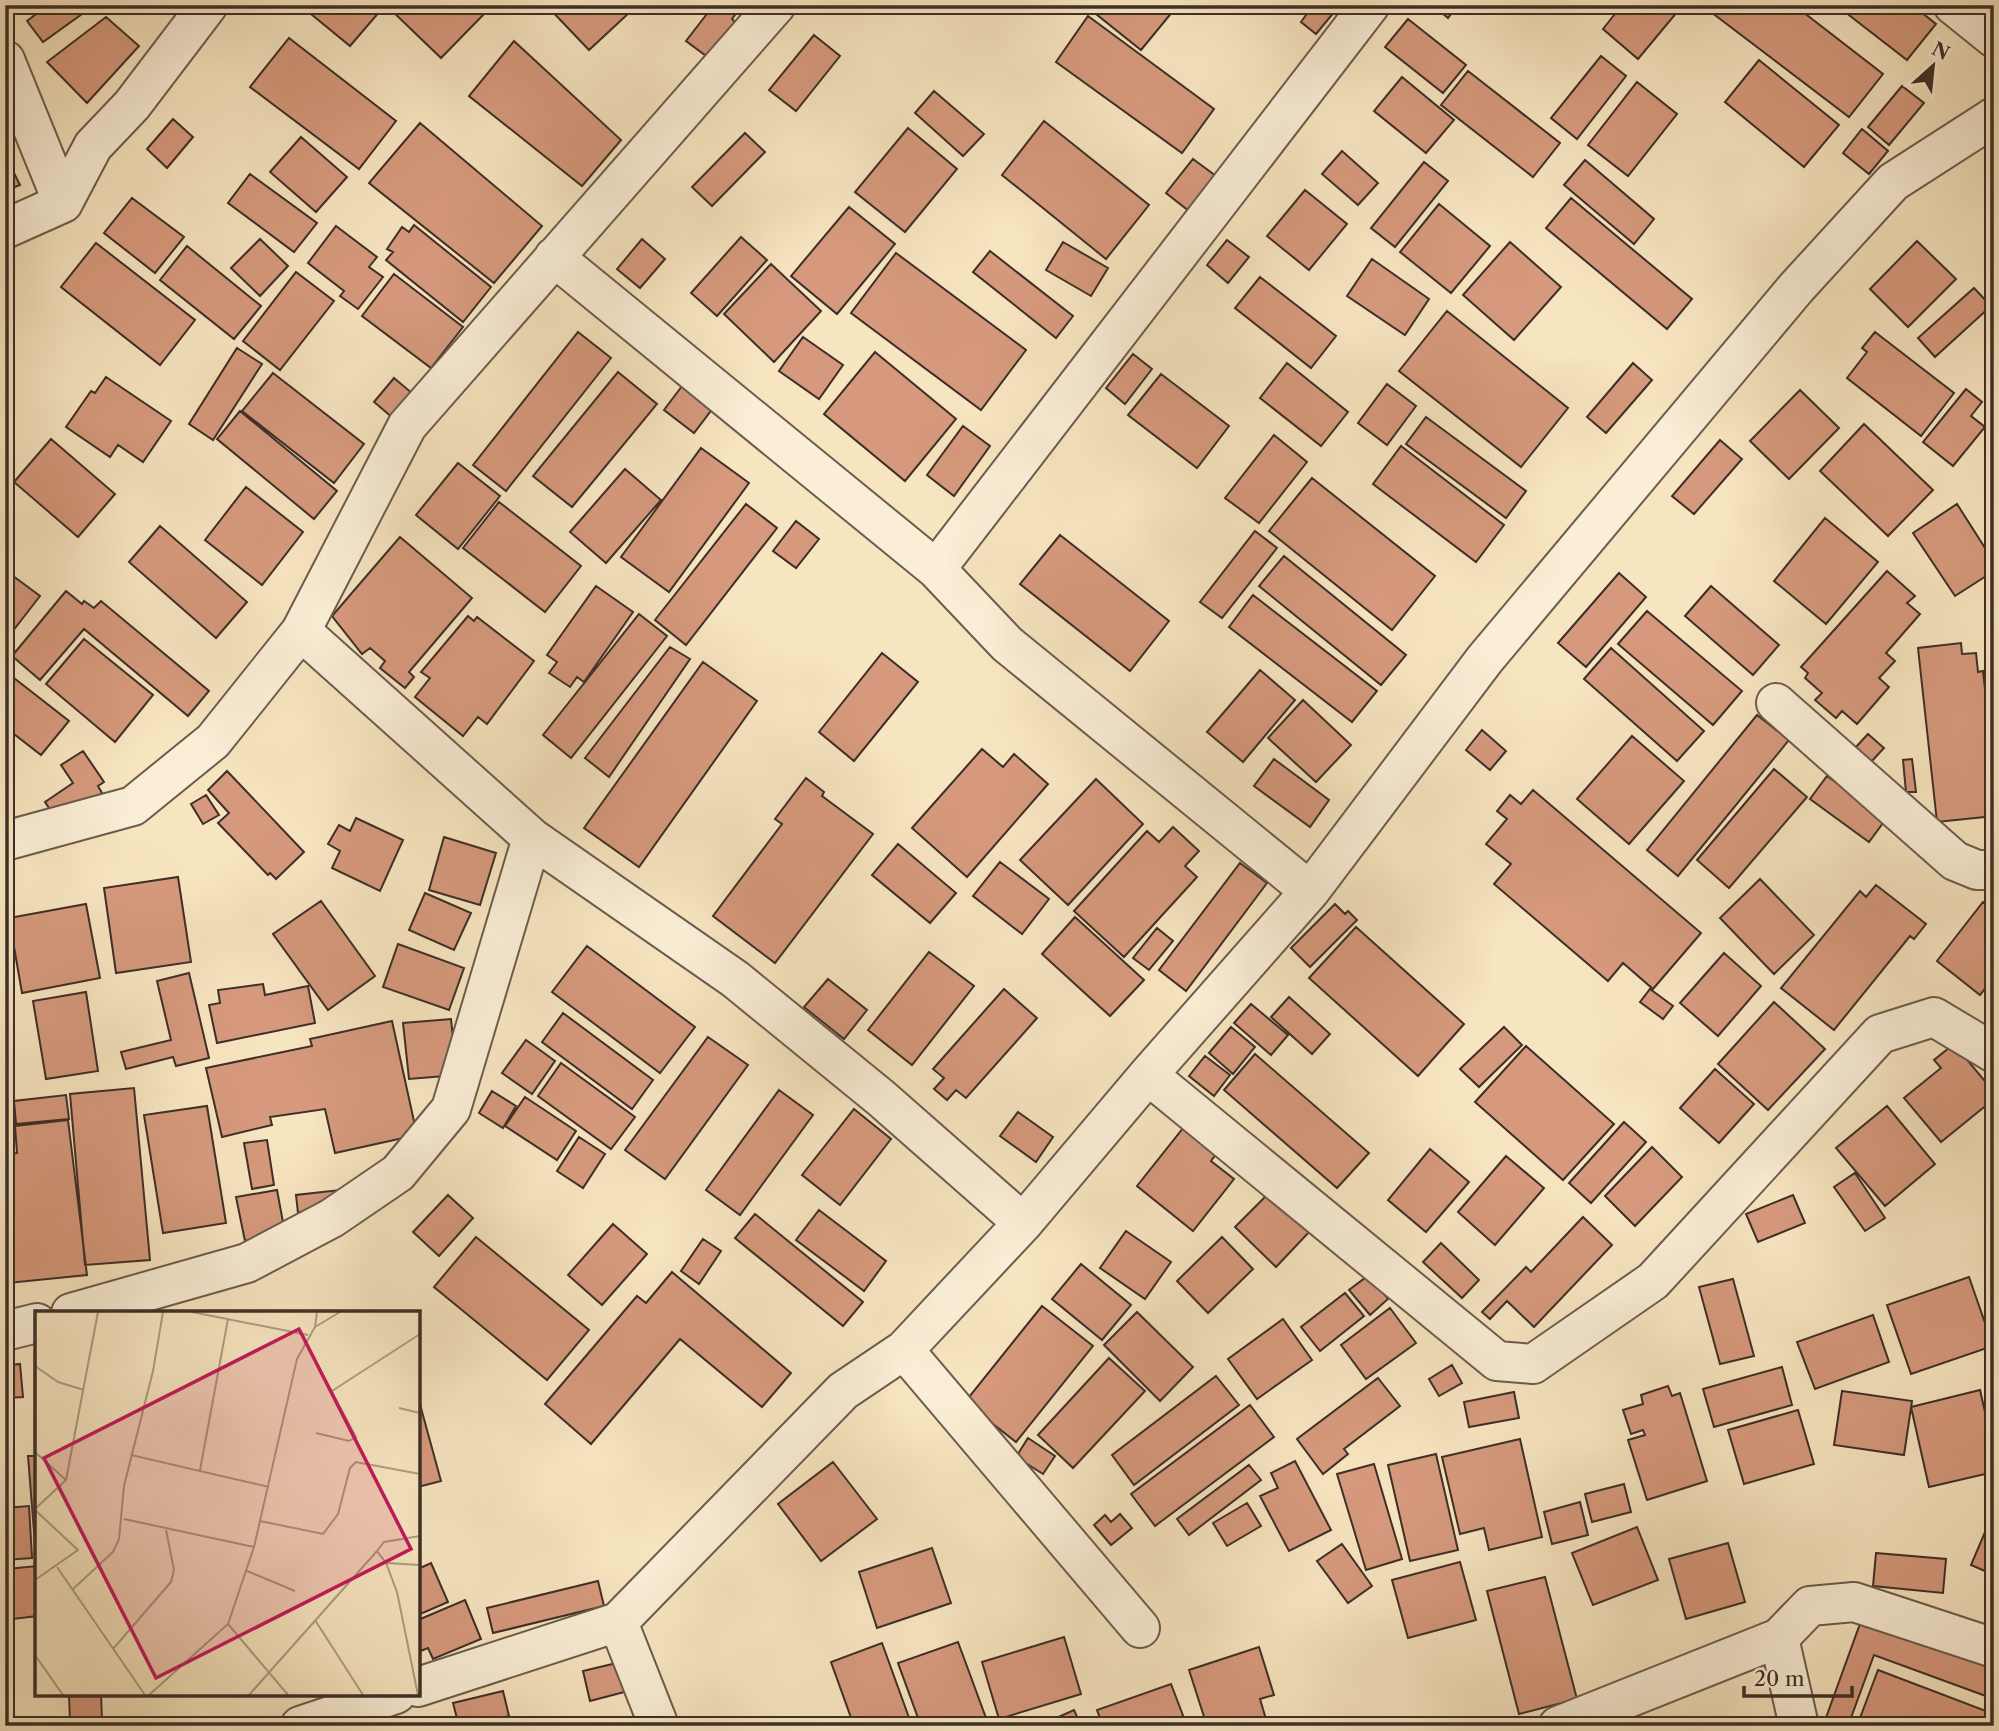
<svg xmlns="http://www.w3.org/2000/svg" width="1999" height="1731" viewBox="0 0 1999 1731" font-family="'Libre Caslon Text',serif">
	<rect width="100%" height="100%" fill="#f7e5c0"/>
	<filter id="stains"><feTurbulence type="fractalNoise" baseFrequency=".00286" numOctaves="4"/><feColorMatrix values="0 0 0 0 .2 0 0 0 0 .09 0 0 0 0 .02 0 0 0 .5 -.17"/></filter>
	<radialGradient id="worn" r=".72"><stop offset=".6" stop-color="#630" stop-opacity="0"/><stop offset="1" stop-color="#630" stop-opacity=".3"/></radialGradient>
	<path fill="#d6997d" stroke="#3d2f28" stroke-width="2" d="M48,5H75L82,14L43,42L27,21Z
		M300,5H373L380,11L350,46Z
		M392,5H476L485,13L441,58L389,8Z
		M546,5H623L630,12L589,50Z
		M725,5H742L732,19L736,23L709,58L686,41L713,6L721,11Z
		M1095,5H1178L1141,50L1091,10Z
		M1294,5H1340L1316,34L1301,22L1306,15Z
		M1432,5H1458L1448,18Z
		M1622,5H1683L1638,59L1603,29Z
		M1794,5L1883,74L1849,117L1703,6Z
		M1836,5H1912L1936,24L1907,60Z
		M1088,16L1214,109L1182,153L1056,62Z
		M106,17L139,46L87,103L47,62Z
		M1408,19L1466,65L1443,93L1385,47Z
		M814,35L840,56L796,111L769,90Z
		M289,38L396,121L359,169L250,87Z
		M514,41L621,140L582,186L469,96Z
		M1601,56L1626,76L1577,139L1551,118Z
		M1759,60L1839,125L1804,167L1725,102Z
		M1468,71L1560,143L1533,177L1441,105Z
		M1402,77L1454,120L1426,153L1374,111Z
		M1637,82L1677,114L1628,176L1588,145Z
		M1902,86L1924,103L1889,145L1868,127Z
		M934,91L984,134L963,156L915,113Z
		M173,119L193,137L167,168L147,149Z
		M1044,121L1149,205L1106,259L1002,175Z
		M420,123L542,226L494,283L369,183Z
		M908,128L957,169L905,232L855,192Z
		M1862,129L1888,151L1869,174L1843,153Z
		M745,133L765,152L712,206L692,187Z
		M301,137L347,177L316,212L270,172Z
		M1342,151L1378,183L1358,205L1322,174Z
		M1193,159L1216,176L1189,211L1166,193Z
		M1585,160L1654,219L1634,244L1564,185Z
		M8,161L20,185L5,191V162Z
		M1424,162L1448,181L1395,247L1371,228Z
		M250,174L317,223L294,252L228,203Z
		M1305,190L1347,224L1309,270L1267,236Z
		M132,198L184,237L155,273L104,233Z
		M1571,198L1692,299L1667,329L1546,228Z
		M1439,204L1490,246L1451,293L1400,252Z
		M849,207L895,244L837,314L791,276Z
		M414,225L491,287L463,322L386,260L393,252L387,249L402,227L409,232Z
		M336,226L377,257L369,267L383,277L358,309L340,296L344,291L308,263Z
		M741,237L767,260L717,316L691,293Z
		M260,239L288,266L260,296L231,268Z
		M642,239L665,259L640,288L617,269Z
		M1227,240L1249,257L1228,283L1207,265Z
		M1917,241L1956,279L1908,327L1870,289Z
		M1063,242L1108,268L1091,296L1046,270Z
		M1510,242L1561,287L1514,340L1463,295Z
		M96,243L195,320L160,365L61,287Z
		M187,246L261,306L234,339L160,280Z
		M990,251L1073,316L1056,338L973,272Z
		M896,253L1026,350L981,410L851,313Z
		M1372,259L1429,299L1405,335L1347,296Z
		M771,264L821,311L774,362L724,314Z
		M296,272L334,301L280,370L243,341Z
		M394,274L463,327L431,368L362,316Z
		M1260,277L1336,336L1311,368L1235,308Z
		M1974,288L1991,306L1935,357L1918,338Z
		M1447,311L1568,408L1521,467L1399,371Z
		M578,332L611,358L506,491L473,465Z
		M1875,332L1954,393L1921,436L1847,378L1867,352L1862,348Z
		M803,337L843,365L819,399L779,371Z
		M237,348L262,364L213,440L189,424Z
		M875,352L956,419L905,481L824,414Z
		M1133,354L1152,369L1125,404L1106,388Z
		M1287,363L1348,412L1321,446L1260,398Z
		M1633,363L1652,380L1606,433L1587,417Z
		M618,372L657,404L572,507L533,476Z
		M273,373L364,444L334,483L242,411Z
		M1161,374L1229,426L1197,468L1128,415Z
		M106,377L171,421L143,462L118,445L110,457L66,427L91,391L95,393Z
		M394,378L413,394L393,418L374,402Z
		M688,378L713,408L694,433L664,410Z
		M1387,384L1416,406L1387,445L1358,423Z
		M1966,389L1982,402L1971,416L1985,427L1953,466L1923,442Z
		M1800,390L1839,428L1789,479L1750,441Z
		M240,411L337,491L314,519L217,439Z
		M1426,417L1526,491L1506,518L1406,444Z
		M1864,424L1933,490L1888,536L1820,471Z
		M963,426L990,446L954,496L927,475Z
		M1274,435L1307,462L1259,523L1225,498Z
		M51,439L115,494L78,537L14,482Z
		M1720,440L1742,459L1694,514L1672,496Z
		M1401,446L1504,525L1476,562L1373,484Z
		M701,448L749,483L669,592L621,557Z
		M458,463L500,496L458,549L416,515Z
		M625,469L661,500L606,563L570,532Z
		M1312,478L1435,576L1392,630L1269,531Z
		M246,487L303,532L262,585L205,540Z
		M499,502L581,566L545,612L463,548Z
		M746,504L777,528L686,645L655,620Z
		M1957,504L1994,562V571L1955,596L1913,533Z
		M1825,518L1878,562L1826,624L1774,581Z
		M796,521L819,539L796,568L773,551Z
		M160,526L247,602L216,638L129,562Z
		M1255,531L1277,548L1222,618L1200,602Z
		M1060,535L1169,621L1130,671L1020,584Z
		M400,537L472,598L409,672L414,677L405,688L380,668L385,661L370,648L362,654L332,616Z
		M1284,556L1406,655L1381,685L1259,586Z
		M5,570L40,596L5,641Z
		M1887,571L1915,596L1907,603L1920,614L1886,653L1895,661L1879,678L1889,687L1857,724L1842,711L1836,718L1815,700L1822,693L1805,678L1808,673L1801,667Z
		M1619,573L1646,597L1586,667L1558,643Z
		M596,586L633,612L584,682L577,677L570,687L549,673L557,662L547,655Z
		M1711,586L1779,645L1753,675L1685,616Z
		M66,591L82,604L84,601L94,608L101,601L209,691L188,716L84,629L40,680L12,656Z
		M1253,595L1377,691L1352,722L1229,627Z
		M1647,611L1742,691L1713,725L1618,644Z
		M639,614L667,636L571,758L543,735Z
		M468,616L474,621L477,617L534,661L487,724L478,717L463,736L415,697L430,678L421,672Z
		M84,639L153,695L115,742L46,684Z
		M1961,643L1962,654L1976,653L1978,672L1983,671L1994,772V816L1937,822L1918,648Z
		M670,647L690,659L609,777L585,758Z
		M1611,648L1704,731L1677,761L1584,679Z
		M882,653L918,682L854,761L819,732Z
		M703,662L757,701L639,867L584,828Z
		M1260,670L1295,700L1243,762L1207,732Z
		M5,671L69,721L41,755L5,727Z
		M1303,700L1351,745L1316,782L1268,738Z
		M1757,715L1789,740L1678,876L1647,850Z
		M1482,730L1506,751L1490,770L1466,750Z
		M1868,734L1884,748L1871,762L1855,748Z
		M1632,736L1684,781L1629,844L1577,799Z
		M982,749L1003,767L1014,754L1048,784L967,877L912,828Z
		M83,751L104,782L98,786L102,793L59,823L45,802L73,783L61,765Z
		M1274,759L1329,800L1310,827L1254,786Z
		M1912,759L1916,792H1906L1903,760Z
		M1774,769L1807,797L1729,888L1697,860Z
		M227,771L304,852L276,879L270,873L268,875L218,823L229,813L208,790Z
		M1827,776L1886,819L1869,842L1810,799Z
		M806,778L824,792L822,796L873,834L775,963L713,916L782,824L775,819Z
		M1096,779L1143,824L1068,905L1020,860Z
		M1533,790L1701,933L1653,989L1623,963L1608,981L1494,884L1511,864L1486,844L1507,819L1497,811L1510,795L1521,804Z
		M206,795L219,815L203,824L191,804Z
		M356,818L403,840L380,891L332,868L340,851L328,844L339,825L350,831Z
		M1173,827L1199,851L1185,866L1197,877L1124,957L1074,911L1147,831L1159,842Z
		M444,837L496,853L480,905L429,890Z
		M898,844L956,893L930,923L872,875Z
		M1000,862L1049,899L1022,934L973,896Z
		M1240,863L1267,883L1186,991L1159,970Z
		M178,877L191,962L116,973L104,888Z
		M1760,879L1814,935L1774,974L1720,918Z
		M1876,885L1926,924L1914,939L1910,936L1834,1030L1781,988L1860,891L1866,897Z
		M425,893L471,913L454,950L409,930Z
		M321,901L375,976L328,1010L273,934Z
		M1983,902L1994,911V977L1980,995L1937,961Z
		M86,904L100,978L22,993L9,918Z
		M1335,904L1345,914L1348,911L1357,920L1310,967L1291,948Z
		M1075,917L1144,980L1110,1016L1042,954Z
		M1356,927L1464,1024L1418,1076L1309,978Z
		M1157,928L1173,941L1149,970L1133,958Z
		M398,944L464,968L449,1010L383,987Z
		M587,946L695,1027L660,1073L552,992Z
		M929,952L974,986L912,1065L868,1030Z
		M1724,953L1761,986L1718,1036L1680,1003Z
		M189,973L209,1058L176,1066L173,1057L126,1069L121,1052L171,1040L157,981Z
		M828,979L867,1010L844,1039L804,1007Z
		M263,984L265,995L308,986L315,1023L217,1043L209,1005L220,1003L218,990Z
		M1004,989L1037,1018L966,1098L956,1090L947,1100L934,1089L944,1078L933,1069Z
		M1650,989L1673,1006L1663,1019L1640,1002Z
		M86,992L98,1071L46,1079L33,1001Z
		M1289,997L1330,1034L1312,1054L1271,1017Z
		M1774,1002L1825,1049L1768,1110L1718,1064Z
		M1251,1004L1288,1035L1271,1055L1234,1023Z
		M563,1013L653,1080L632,1109L542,1042Z
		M451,1019L457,1075L409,1079L403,1023Z
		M392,1021L417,1135L335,1153L325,1109L270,1117L272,1125L222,1137L206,1068L312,1046L310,1039Z
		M1231,1027L1255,1047L1233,1074L1209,1053Z
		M1504,1027L1522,1045L1479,1087L1460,1069Z
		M708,1037L748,1065L665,1179L625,1150Z
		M526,1040L555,1061L532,1094L502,1073Z
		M1954,1044L1994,1092V1099L1941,1142L1904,1098L1941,1068L1934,1060Z
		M1526,1046L1614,1124L1563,1180L1475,1102Z
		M1255,1054L1369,1153L1337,1188L1224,1090Z
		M1205,1056L1230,1075L1214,1096L1189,1076Z
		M561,1063L635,1117L611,1149L538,1096Z
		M1715,1069L1754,1104L1719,1143L1680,1108Z
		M134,1088L150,1260L85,1265L70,1094Z
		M779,1090L813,1115L740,1215L706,1190Z
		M492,1091L516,1106L503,1128L479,1113Z
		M66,1095L69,1119L16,1124L14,1101Z
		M525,1097L576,1131L557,1160L505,1126Z
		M207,1106L226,1223L163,1233L144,1115Z
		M1887,1106L1935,1164L1885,1206L1836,1148Z
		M854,1109L891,1139L840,1205L802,1175Z
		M1018,1112L1053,1137L1036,1162L1000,1136Z
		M5,1117H9L12,1152H5Z
		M68,1120L87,1275L8,1283L5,1255V1155L17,1153L15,1126Z
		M1624,1122L1646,1142L1591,1203L1569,1183Z
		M1184,1127L1217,1153L1211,1161L1234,1179L1193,1231L1137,1186Z
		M579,1137L605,1154L583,1188L557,1171Z
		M267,1140L274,1185L252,1189L244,1143Z
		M1652,1147L1682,1177L1635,1226L1605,1196Z
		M1430,1149L1469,1182L1426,1232L1388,1200Z
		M1506,1156L1544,1188L1495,1245L1458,1212Z
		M1855,1173L1885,1218L1865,1231L1834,1187Z
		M277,1190L285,1233L245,1241L236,1197Z
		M340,1190L341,1207L298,1213L296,1195Z
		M1271,1191L1311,1230L1276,1267L1235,1227Z
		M448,1195L473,1218L439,1256L413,1232Z
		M1793,1195L1805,1223L1758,1242L1746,1214Z
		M819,1210L886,1261L864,1291L796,1240Z
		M755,1214L863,1302L843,1326L735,1238Z
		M1583,1217L1612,1245L1534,1327L1507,1301L1490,1319L1482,1312L1526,1267L1531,1272Z
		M613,1224L647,1254L602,1305L568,1275Z
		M1126,1231L1171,1262L1145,1299L1100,1268Z
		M476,1237L589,1330L547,1380L434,1287Z
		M1222,1237L1253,1269L1208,1313L1177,1281Z
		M703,1239L721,1251L699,1284L681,1271Z
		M1441,1243L1479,1280L1462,1298L1423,1262Z
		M1081,1264L1131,1305L1102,1340L1052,1299Z
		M672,1272L791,1373L762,1407L680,1339L591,1444L545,1404L637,1296L646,1303Z
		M1369,1275L1388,1299L1370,1315L1349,1290Z
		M1969,1277L1993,1346L1911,1374L1887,1305Z
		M1733,1279L1754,1356L1720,1364L1699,1287Z
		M1345,1293L1364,1316L1320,1351L1301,1327Z
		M1042,1306L1093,1346L1016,1442L965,1402Z
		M1390,1308L1416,1343L1366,1379L1341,1345Z
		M1137,1312L1193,1367L1160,1401L1104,1345Z
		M1873,1315L1889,1362L1815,1389L1797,1342Z
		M1283,1319L1312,1360L1257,1399L1228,1359Z
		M1109,1358L1145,1391L1073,1468L1038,1435Z
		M20,1364L23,1397L5,1398V1366Z
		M1452,1365L1462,1383L1439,1396L1429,1379Z
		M1782,1367L1792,1405L1714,1427L1703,1389Z
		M1216,1376L1239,1405L1134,1485L1112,1455Z
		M1378,1378L1400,1406L1344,1449L1348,1454L1323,1474L1297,1439Z
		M1668,1386L1672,1396L1680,1393L1707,1481L1647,1500L1628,1440L1645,1435L1643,1430L1631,1434L1623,1410L1643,1404L1641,1395Z
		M1980,1390L1994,1451V1472L1929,1487L1911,1407Z
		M1842,1391L1912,1401L1904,1455L1834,1445Z
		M1514,1392L1519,1418L1469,1427L1464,1402Z
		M418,1397L441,1481L418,1487Z
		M1250,1405L1274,1437L1155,1526L1131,1494Z
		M1798,1410L1814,1464L1744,1484L1728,1430Z
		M1028,1438L1055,1456L1043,1474L1016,1457Z
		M1520,1439L1542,1537L1489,1550L1484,1528L1460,1534L1442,1457Z
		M1436,1454L1458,1550L1410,1561L1388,1465Z
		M28,1456H37V1544H35Z
		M1295,1461L1331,1530L1289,1551L1260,1496L1278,1488L1271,1473Z
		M833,1462L877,1519L821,1561L778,1504Z
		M1374,1464L1402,1559L1366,1570L1337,1474Z
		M1249,1465L1261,1480L1189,1535L1177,1519Z
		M1624,1484L1631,1512L1592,1522L1585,1494Z
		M1580,1502L1588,1535L1552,1544L1544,1512Z
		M1247,1503L1261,1526L1227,1546L1213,1523Z
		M29,1506L32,1558L5,1560V1508Z
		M1994,1511V1575L1971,1565Z
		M1120,1514L1132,1528L1111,1545L1094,1525L1105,1515L1111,1522Z
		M1637,1527L1658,1580L1593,1605L1572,1553Z
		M1728,1543L1745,1602L1686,1619L1669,1559Z
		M1342,1544L1372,1586L1348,1603L1317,1561Z
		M932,1548L951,1603L877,1628L859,1572Z
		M1876,1553L1946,1559L1943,1593L1873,1586Z
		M1460,1562L1476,1620L1408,1638L1392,1580Z
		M431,1563L448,1602L418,1615V1569Z
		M37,1566V1616L13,1619L7,1569Z
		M1545,1577L1577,1699L1519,1714L1487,1591Z
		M598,1581L604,1606L493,1633L487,1608Z
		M465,1600L481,1639L433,1659L428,1648L418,1652V1620Z
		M1861,1621L1994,1669V1699L1874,1655L1848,1726H1823Z
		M1064,1637L1081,1694L999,1719L982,1662Z
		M958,1642L986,1718L965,1726H921L898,1663Z
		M882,1643L912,1726H854L831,1662Z
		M1259,1647L1274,1695L1260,1699L1268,1726H1207L1189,1670Z
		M625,1661L632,1690L590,1701L583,1671Z
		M1878,1670L1994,1714L1990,1726H1857Z
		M1171,1684L1187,1726H1103L1097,1710Z
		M503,1691L509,1716L469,1726H459L453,1703Z
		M69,1694H101L102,1720L70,1722Z
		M1074,1710L1081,1726H1038Z
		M146,1719V1726H117V1720Z"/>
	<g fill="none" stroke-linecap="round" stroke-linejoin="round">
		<g stroke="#6c5c4e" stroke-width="42">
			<path id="minor" d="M1953,5L1994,38
				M5,60L63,203
				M5,229L63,203L93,146L132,105L208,5
				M554,257L936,569L1007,644L1310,891
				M936,569L1370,5
				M301,631L532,838L735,979L881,1098L1023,1223
				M1776,703L1955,861L1977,870H1994
				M5,841L133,806L213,741L301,631L407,426L776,5
				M1148,1075L1497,1361L1533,1364L1653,1281L1880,1034L1934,1017L1994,1053
				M71,1313L247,1263L332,1218L398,1173L451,1109L532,838
				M5,1331L37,1323
				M904,1350L1140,1628
				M618,1622L659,1726
				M418,1687L618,1622L843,1391L904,1350L1023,1223L1148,1075L1310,891L1485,659L1796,288L1893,182L1994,117
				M300,1726L396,1694
				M1558,1726L1779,1638
				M1799,1726L1779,1638L1810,1606L1854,1602L1994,1648"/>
		</g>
		<use href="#minor" stroke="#faeed6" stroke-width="38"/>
	</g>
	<g transform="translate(35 1311)">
		<rect width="385" height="385" fill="#f7e5c0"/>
		<path fill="none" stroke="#ad9c83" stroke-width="2" d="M157,1L273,24M280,16L305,1M271,32L321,126L314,130L281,122M0,55L23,71L49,79M297,80L385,23M364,97L385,102M0,141L31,169M96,144L234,176M165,159L193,8M0,198L31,169L63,1M0,199L43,239L0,269M89,208L219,236M225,210L288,223L303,203L315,157L321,151L385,163M351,252L385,254M22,256L110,384M212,260L260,280M37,279L78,241L84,228L89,175L118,60L128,1M280,309L328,384M193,313L253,384M78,338L136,271L139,259L131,219M0,344L28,384M114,384L193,313L219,236L262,48L280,16L282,1M214,384L342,240M383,384L362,281L351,252L342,240L349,231L385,225"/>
		<path fill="#c2185b" fill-opacity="0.15" stroke="#c2185b" stroke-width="3.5" d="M264,18L376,238L121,367L9,147Z"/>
		<rect width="385" height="385" fill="none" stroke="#3d2f28" stroke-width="3.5"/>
	</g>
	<rect width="1999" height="1731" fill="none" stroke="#f7e5c0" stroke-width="28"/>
	<rect x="7" y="7" width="1985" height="1717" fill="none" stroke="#3d2f28" stroke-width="3.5"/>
	<rect x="14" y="14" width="1971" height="1703" fill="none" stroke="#3d2f28" stroke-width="2"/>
	<g transform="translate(1933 66) rotate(27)" stroke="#faeed6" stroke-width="5" paint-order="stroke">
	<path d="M0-5L12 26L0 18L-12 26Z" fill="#3d2f28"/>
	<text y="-10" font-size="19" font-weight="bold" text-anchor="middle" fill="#3d2f28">N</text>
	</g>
	<path d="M1744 1686v10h108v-10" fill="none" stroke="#3d2f28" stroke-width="3.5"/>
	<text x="1754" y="1686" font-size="21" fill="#3d2f28" stroke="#faeed6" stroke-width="5" paint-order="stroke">20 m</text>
	<rect width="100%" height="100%" filter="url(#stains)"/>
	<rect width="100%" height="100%" fill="url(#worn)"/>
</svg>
